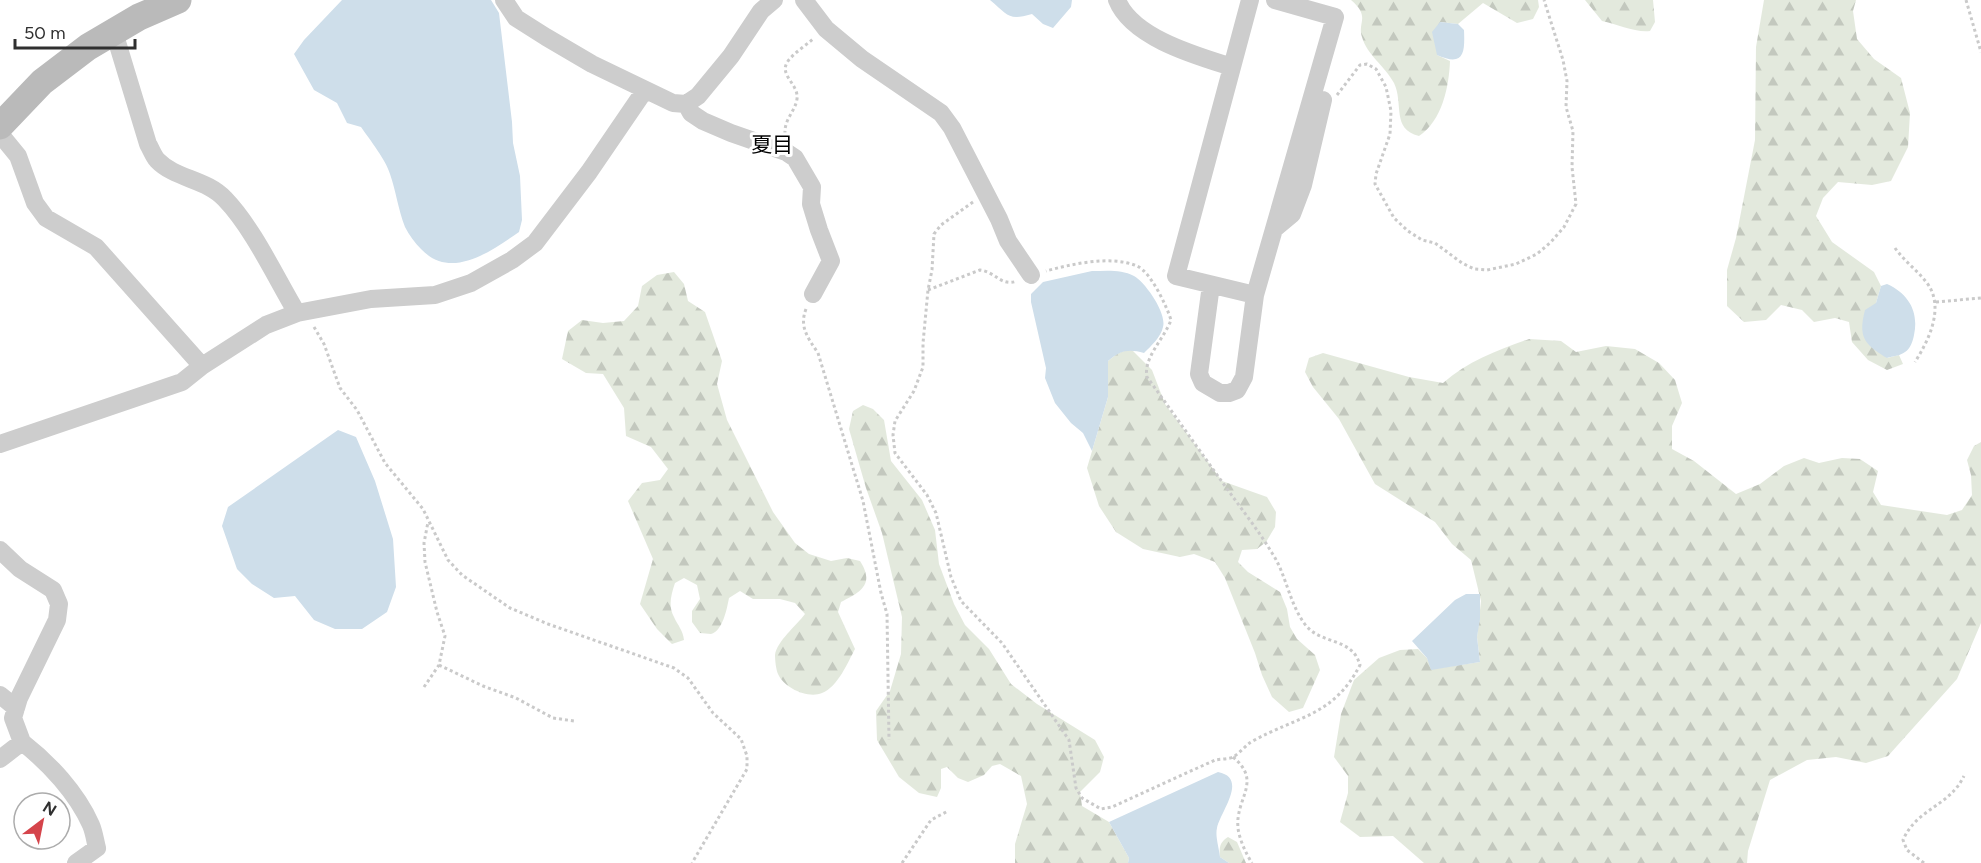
<svg xmlns="http://www.w3.org/2000/svg" width="1981" height="863" viewBox="0 0 1981 863" font-family="Figtree,'Noto Sans JP',sans-serif">
	<defs>
		<pattern id="forest-firs" width="22" height="20" patternUnits="userSpaceOnUse" patternTransform="scale(1.5)"><rect width="22" height="20" fill="#e3e9dd"/><path d="M5 1l3.5 6h-7zM16 11l3.5 6h-7z" fill="#c3c8be"/></pattern>
	</defs>
	<rect width="100%" height="100%" fill="#fff"/>
	<path fill="url(#forest-firs)" d="M1351,0H1538L1539,7L1533,19L1517,23L1483,3L1458,24L1440,22L1437,55L1450,61C1449,87 1442,121 1419,136C1391,129 1404,104 1394,83C1385,66 1367,55 1362,37C1357,22 1371,17 1351,0Z
		M1585,0H1653L1655,22L1650,31C1636,33 1617,24 1602,21Z
		M1764,0H1856L1853,11L1857,39L1874,59L1901,78L1910,113L1908,147L1891,181L1872,185L1838,182L1823,198L1816,216L1832,242L1874,272L1881,286L1876,303L1887,358L1899,355L1903,364L1887,370L1868,360L1852,342L1849,322L1835,318L1814,322L1802,310L1781,305L1766,320L1744,322L1727,306V270L1736,238L1755,140L1756,47Z
		M674,272L684,284L688,301L705,312L722,361L717,384L727,420L773,512L795,543L809,554L831,561L847,558L860,561C875,584 861,592 841,602L838,612L855,649C848,662 838,687 822,693C808,699 784,688 778,674C776,670 775,660 775,655C777,641 796,626 805,614L795,603L780,599H753L740,591L729,598C727,608 723,631 711,634C707,634 704,633 700,633L692,622V611L700,599L697,585L684,578L675,583C671,595 668,606 674,617C678,626 683,630 684,640L672,644L657,629L640,604L653,559L628,501L642,483L660,480L668,469L651,447L626,436L624,408L603,374L586,373L562,359L568,331L582,320L603,323L624,321L638,306L642,286L657,275Z
		M1529,339L1561,341L1576,352L1606,346L1635,349L1659,363L1675,380L1682,403L1672,426V449L1694,461L1736,494L1760,484L1784,466L1804,458L1819,463L1842,458L1860,459L1878,471L1873,492L1881,505L1947,515L1962,510L1972,495L1971,475L1967,460L1974,446L1981,442V623L1957,679L1888,756L1866,763L1836,757L1807,760L1770,780L1748,851L1747,863H1424L1393,836L1360,837L1340,822L1348,793V776L1334,757L1341,714L1354,680L1379,658L1400,650L1418,649L1427,658L1432,669L1480,662L1477,637L1481,601L1471,560L1452,544L1435,522L1375,484L1339,419L1313,387L1305,372L1309,358L1323,353L1409,377L1443,383C1468,361 1498,350 1529,339Z
		M1131,349L1152,370L1165,404L1222,481L1267,497L1276,512L1275,527L1266,542L1257,549L1242,550L1238,562L1248,572L1280,592L1287,609L1290,627L1297,639L1315,655L1320,670L1303,708L1289,712L1272,697L1262,675L1255,653L1225,578L1215,562L1194,554L1180,557L1143,549L1116,532L1099,506L1087,468L1108,397V361L1118,353Z
		M863,405L873,409L884,420L891,461L922,500L935,530L939,564L954,604L965,625L989,649L1011,684L1037,704L1095,740L1104,757L1100,772L1080,792L1082,806L1109,822L1129,858L1128,863H1015V844L1027,804L1021,776L1000,764L992,766L984,775L968,782L958,778L947,767L941,769V788L937,797L919,793L899,777L877,740L876,711L890,691L901,654L902,617L882,533L866,488L849,429L853,411Z
		M1228,837L1237,842L1246,863H1229L1220,857C1219,847 1220,842 1228,837Z"/>
	<path fill="#cedeea" d="M342,0H491L499,13L512,122L513,143L520,176L522,220L519,232C491,251 451,281 421,249C415,243 409,235 405,227C398,209 396,191 390,174C386,160 370,140 361,127L347,123L337,103L314,90L294,54L304,40Z
		M990,0H1072L1071,7L1053,28L1043,24L1032,14C1008,21 1008,15 990,0Z
		M1440,22L1458,24L1464,30C1465,53 1464,67 1437,55L1432,32Z
		M1092,271C1106,271 1121,269 1134,276C1145,282 1167,313 1163,327C1161,337 1151,346 1144,353C1129,349 1121,350 1108,361V397L1092,451L1083,433L1071,423L1055,403L1045,378L1046,368L1031,302V294L1043,282Z
		M1887,284C1909,294 1919,312 1914,335C1913,341 1910,349 1905,352C1900,356 1893,356 1887,358C1864,344 1858,337 1865,310L1876,303L1881,286Z
		M338,430L356,437L375,481L393,539L396,587L387,612L362,629H335L314,620L295,596L274,598L252,584L237,569L222,526L228,507Z
		M1466,594H1480V619L1477,637L1480,662L1431,670L1427,658L1412,641L1455,600Z
		M1218,772C1249,778 1220,812 1217,828C1215,836 1219,848 1220,857L1229,863H1128L1129,858L1109,822Z"/>
	<g fill="none" stroke-linecap="round" stroke-linejoin="round">
		<path stroke="#cacaca" stroke-width="3" stroke-dasharray="3 3" stroke-linecap="butt" d="M1966,0L1981,52
			M1337,95L1360,65L1367,64L1376,69L1386,87L1391,111L1390,134L1376,174L1375,184L1394,218L1408,231L1422,240L1435,243L1462,263L1474,269L1487,270L1516,264L1537,254L1551,242L1564,227L1576,204L1572,167L1573,131L1566,107L1567,81L1563,60L1544,0
			M785,134C784,119 795,112 797,99C799,84 778,75 788,61C794,53 805,46 813,39
			M973,202L941,225L934,234L932,270L928,290L923,343V367L914,391L895,421L893,435L895,453L927,495L936,513L951,577L961,601L1002,643L1069,740L1076,788L1082,798L1101,809L1112,807L1215,760C1220,759 1229,759 1233,757C1240,753 1245,746 1251,742C1297,716 1333,717 1360,665C1352,636 1320,646 1304,623C1289,602 1286,574 1272,553C1260,533 1246,515 1233,497C1204,457 1176,417 1147,377C1143,358 1164,339 1171,320C1167,307 1151,272 1137,266C1111,255 1072,264 1046,271
			M1895,248C1904,261 1917,270 1927,283C1945,307 1929,340 1915,362
			M928,290L980,270C996,272 1001,287 1017,281
			M1936,302L1981,298
			M806,309C799,327 808,338 818,353L863,501L881,593L887,614L889,740
			M314,327L324,344L340,388L357,410L385,463L423,509L448,560L462,575L510,608L548,624L674,668L688,678L713,713L741,739L747,756V769L692,863
			M439,665L483,686L516,698L553,718L574,721
			M424,687L439,665L445,636L437,612L425,562L424,543L428,522
			M1233,757C1263,782 1235,798 1238,828C1239,838 1246,854 1252,863
			M902,863L931,820L948,811
			M1924,863L1907,850L1903,840C1917,808 1949,807 1964,776"/>
		<path stroke="#cdcdcd" stroke-width="18" d="M504,0L516,18L546,37L592,64L673,103L686,104L698,96L731,56L761,11L774,0
			M804,0L826,29L862,59L941,113L952,128L999,219L1008,241L1031,275
			M1117,0C1132,38 1197,56 1232,67
			M1250,0L1176,276L1255,295
			M114,32L148,144C151,149 153,155 157,160C175,179 207,179 225,199C253,228 276,278 297,313
			M686,104L691,113L703,121L731,133L786,152L795,158L812,187L811,204L819,230L831,261L813,294
			M0,134L18,156L35,203L46,218L96,247L202,366
			M1274,229L1292,214L1303,185L1323,100
			M1211,285L1199,374L1203,383L1220,393H1229L1237,390L1244,377L1255,295L1335,17L1275,0
			M0,444L182,382L202,366L266,325L297,313L371,299L435,295L471,283L512,260L535,243L589,172L645,90
			M0,550L20,569L53,590L59,604L57,620L19,698L13,718L22,742L0,759
			M0,695L16,708
			M22,742C49,763 77,793 91,825C94,832 95,840 97,848L76,863"/>
		<path stroke="#bababa" stroke-width="27" d="M0,126L42,82L88,47L139,17L178,0"/>
	</g>
	<g text-anchor="middle" stroke-width="6" stroke-linejoin="round" paint-order="stroke">
		<g font-size="21" fill="#000" stroke="#fff">
			<text x="772" y="152">夏目</text>
		</g>
	</g>
	<g transform="translate(42 821) rotate(32)"><circle r="28" fill="#ffffff" stroke="#acacac" stroke-width="1.5"/>
	<path d="M0-4.5L10 22L0 15L-10 22Z" fill="#d5444b"/>
	<text y="-9" font-size="16" font-weight="bold" text-anchor="middle" fill="#303030">N</text>
	</g>
	<path d="M15 39v9h120v-9" fill="none" stroke="#303030" stroke-width="3"/>
	<text x="24" y="39" font-size="18" fill="#303030" stroke="#ffffff" stroke-width="4.5" paint-order="stroke">50 m</text>
</svg>
